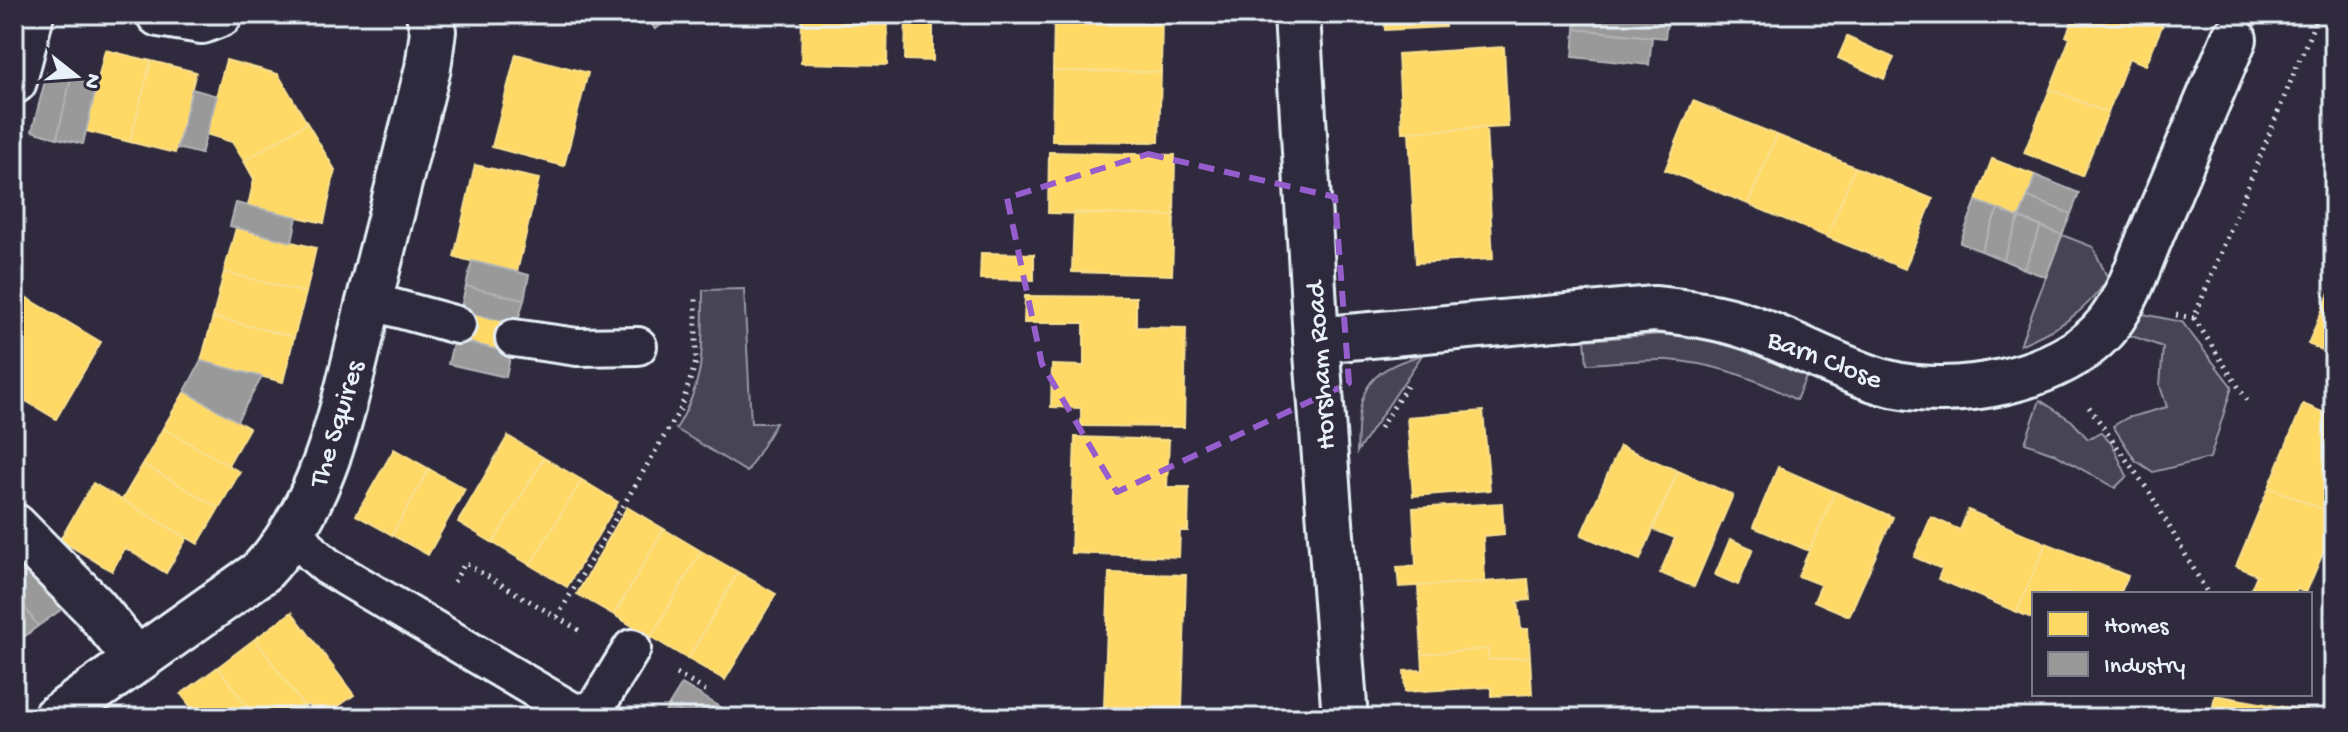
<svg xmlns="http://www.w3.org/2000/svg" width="2348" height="732" viewBox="0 0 2348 732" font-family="'Gochi Hand',sans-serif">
	<rect width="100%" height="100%" fill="#2f2a3d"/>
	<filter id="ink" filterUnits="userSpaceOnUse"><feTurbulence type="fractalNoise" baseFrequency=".0125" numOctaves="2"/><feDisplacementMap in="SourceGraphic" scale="16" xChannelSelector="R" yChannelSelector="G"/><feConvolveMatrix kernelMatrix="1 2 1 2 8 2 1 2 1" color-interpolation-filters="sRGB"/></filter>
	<g filter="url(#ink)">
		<path fill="#464455" stroke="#979aa6" stroke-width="2" d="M2062,235L2093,247L2108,279C2082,316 2060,327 2020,345Z
			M744,289L751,423H776L747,472L676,429C707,377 702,349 703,290Z
			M2138,313L2182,322L2232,387L2210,458L2153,472L2135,460L2113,426L2127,418L2167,407L2160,386L2163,347L2126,334Z
			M1662,334C1714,336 1759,353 1807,375L1796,400C1756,378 1712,363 1667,360C1641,359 1613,363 1587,364L1585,340Z
			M1422,355L1357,452C1359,394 1360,372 1422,355Z
			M2040,400L2072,421L2088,439L2100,432L2112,444L2127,476L2115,488L2053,453L2025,443Z"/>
		<path fill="#ffd966" stroke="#f8e092" stroke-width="2" d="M802,14H888L887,65L801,63Z
			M906,14H933V61L905,60Z
			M1054,14H1162L1161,72L1053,71Z
			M1384,14H1491V17L1444,20L1445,27L1385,30Z
			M2075,14H2167L2146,65L2129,58L2108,113L2050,89L2070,38L2066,36Z
			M1847,37L1894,58L1884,79L1838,58Z
			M1504,47L1508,127L1402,132L1398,54Z
			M105,50L151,61L130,142L86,131Z
			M516,54L588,73L564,166L492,147Z
			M226,60L278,74L307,123L244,161L232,142L206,134Z
			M151,61L196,72L175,153L130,142Z
			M1053,71L1161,72L1159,142L1052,141Z
			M2050,89L2108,113L2082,176L2024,153Z
			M1693,101L1777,135L1748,204L1665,170Z
			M307,123L335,170L324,223L248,206L254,179L244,161Z
			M1486,127L1493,259L1416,263L1409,132Z
			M1777,135L1855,167L1827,237L1748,204Z
			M1049,152L1175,155L1174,216L1048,213Z
			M1992,159L2035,175L2019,218L1976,201Z
			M475,165L539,179L517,272L454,257Z
			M1855,167L1933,199L1905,269L1827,237Z
			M1074,213L1174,216L1172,275L1072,272Z
			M236,228L316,248L306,293L224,272Z
			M981,253L1034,254V280L980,279Z
			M224,272L306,293L294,337L213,317Z
			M2331,289L2334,291V355L2308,344Z
			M14,290L101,342L56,419L14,394Z
			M1025,296L1136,297V327L1186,328L1184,427L1081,426V408L1051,407L1052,365L1084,366V323H1024Z
			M460,311L517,324L511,353L454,339Z
			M213,317L294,337L283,382L201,361Z
			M185,391L249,428L228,465L163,428Z
			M2334,398V514L2269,487L2303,404L2327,414Z
			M1483,411L1490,490L1413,496L1407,417Z
			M163,428L240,472L219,508L143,464Z
			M508,436L544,458L493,543L458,522Z
			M1075,437L1169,440L1167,487H1189L1188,531H1180L1179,557L1071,553Z
			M1620,446L1678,471L1640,560L1581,535Z
			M394,449L429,469L392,535L356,515Z
			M544,458L582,480L530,565L493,543Z
			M143,464L219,508L198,544L122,500Z
			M1778,467L1835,492L1809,551L1753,527Z
			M429,469L465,489L428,555L392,535Z
			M1678,471L1733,495L1694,587L1660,573L1675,538L1652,529Z
			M582,480L618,502L567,587L530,565Z
			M93,483L187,538L166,573L125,548L112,571L60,540Z
			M2269,487L2334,514V527L2306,593L2297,589L2295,594H2249L2257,575L2236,566Z
			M1835,492L1893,517L1849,616L1814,601L1821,585L1798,576Z
			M1502,503L1504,534L1483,536L1485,582L1399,587L1397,567L1416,566L1413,508Z
			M627,507L664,529L614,615L577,594Z
			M1968,510L2046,543L2017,612L1938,579L1942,569L1914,557L1931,517L1960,530Z
			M664,529L701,551L651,637L614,615Z
			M1730,539L1753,549L1738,585L1715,575Z
			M2046,543L2128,576L2120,594H2034V619L2017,612Z
			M701,551L738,572L688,659L651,637Z
			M738,572L776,594L725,680L688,659Z
			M1109,573L1186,575L1182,709L1104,707Z
			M1528,579L1530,600L1518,601L1521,629H1528L1530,657L1489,660L1488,649L1422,654L1418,586Z
			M292,612L354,695L322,718H317L308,704L304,707L255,639Z
			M255,639L304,707L289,718H255L218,667Z
			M1488,649L1489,660L1530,657L1532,694L1491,696V687L1405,692L1404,671L1423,670L1422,654Z
			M218,667L255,718H199L181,694Z
			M2215,695L2277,706L2275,718H2211Z
			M2277,706L2334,715V718H2275Z"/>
		<path fill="#999" stroke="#b1b3b6" stroke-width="2" d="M645,14H678L655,29Z
			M1577,14H1668L1665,38L1575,29Z
			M1575,29L1652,37L1649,65L1573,57Z
			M47,73L71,78L57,138L32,131Z
			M71,78L97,84L83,144L57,138Z
			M192,89L217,96L201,154L177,148Z
			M2035,175L2079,193L2071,214L2028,197Z
			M2028,197L2071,214L2062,235L2019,218Z
			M1976,201L1998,209L1981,251L1960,243Z
			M236,203L297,217L292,242L230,226Z
			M1998,209L2019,218L2003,260L1981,251Z
			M2019,218L2041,226L2024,269L2003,260Z
			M2041,226L2062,235L2046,277L2024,269Z
			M472,261L529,275L524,300L466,286Z
			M466,286L524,300L517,324L460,311Z
			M454,339L511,353L506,377L448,364Z
			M201,361L262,377L237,421L185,391Z
			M27,561L62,609L38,626L14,592V572Z
			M14,592L38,626L16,643L14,640Z
			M682,684L729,712L725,718H690L669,705Z
			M669,705L690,718H662Z"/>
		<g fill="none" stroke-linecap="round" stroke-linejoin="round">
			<g stroke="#e8f1f8" stroke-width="42">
				<path id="lane" d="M369,301L457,325
					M514,338L577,347L638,346
					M294,530L313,554L327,566L572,711L586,712L598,704L632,648"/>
			</g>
			<g stroke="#e8f1f8" stroke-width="50">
				<path id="street" d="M159,14L202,21L220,14
					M14,81L31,14
					M1316,340L1654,309C1686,312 1718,316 1749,327C1795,343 1837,368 1884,382C1951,401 2065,381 2109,323C2129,297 2140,260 2153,230C2180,166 2207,103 2234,39
					M14,526L94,607L136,659
					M55,718L261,572C330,499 346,392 370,298C389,221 409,145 428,68L433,31L429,14"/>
			</g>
			<g stroke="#e8f1f8" stroke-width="50">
				<path id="secondary" d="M1297,14L1316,340L1345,718"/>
			</g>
			<path stroke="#e8f1f8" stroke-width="5" stroke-dasharray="2 6" stroke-linecap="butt" d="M2176,315L2194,318L2315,22
				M2194,318L2250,405
				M2089,407L2150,493L2208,594
				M1380,428L1407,386
				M454,582L465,563L582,632
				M557,617L681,408L696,362V297
				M676,674L710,693"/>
			<use href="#lane" stroke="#2f2a3d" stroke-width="36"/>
			<use href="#street" stroke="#2f2a3d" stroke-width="44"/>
			<use href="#secondary" stroke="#2f2a3d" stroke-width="44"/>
		</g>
	</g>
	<path fill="none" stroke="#965dcd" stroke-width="6" stroke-dasharray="16 10" stroke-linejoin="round" d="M1148,154L1335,197L1349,383L1117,492L1042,364L1007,198Z"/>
	<g text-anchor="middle" stroke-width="8" stroke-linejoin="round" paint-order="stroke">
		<g font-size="28" fill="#e8f1f8" stroke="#2f2a3d">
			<text transform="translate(1826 357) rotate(21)" y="10">Barn Close</text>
			<text transform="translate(1318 366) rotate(-94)" y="10">Horsham Road</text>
			<text transform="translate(334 423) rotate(-73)" y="10">The Squires</text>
		</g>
	</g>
	<rect width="2348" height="732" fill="none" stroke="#2f2a3d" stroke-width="48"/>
	<rect x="24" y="24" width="2300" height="684" fill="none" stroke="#e8f1f8" stroke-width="3" filter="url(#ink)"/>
	<rect x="2032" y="592" width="280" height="104" fill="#2f2a3d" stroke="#797a88" stroke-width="2"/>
	<rect x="2048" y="612" width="40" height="24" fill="#ffd966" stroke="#797a88" stroke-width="2"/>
	<text x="2104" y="632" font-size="24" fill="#e8f1f8">Homes</text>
	<rect x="2048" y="652" width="40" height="24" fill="#999999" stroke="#797a88" stroke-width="2"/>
	<text x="2104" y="672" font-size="24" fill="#e8f1f8">Industry</text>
	<g transform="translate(76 76) rotate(107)" stroke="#2f2a3d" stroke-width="6" paint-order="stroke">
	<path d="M0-6L14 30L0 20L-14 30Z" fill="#e8f1f8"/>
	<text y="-12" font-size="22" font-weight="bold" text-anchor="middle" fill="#e8f1f8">N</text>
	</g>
</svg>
